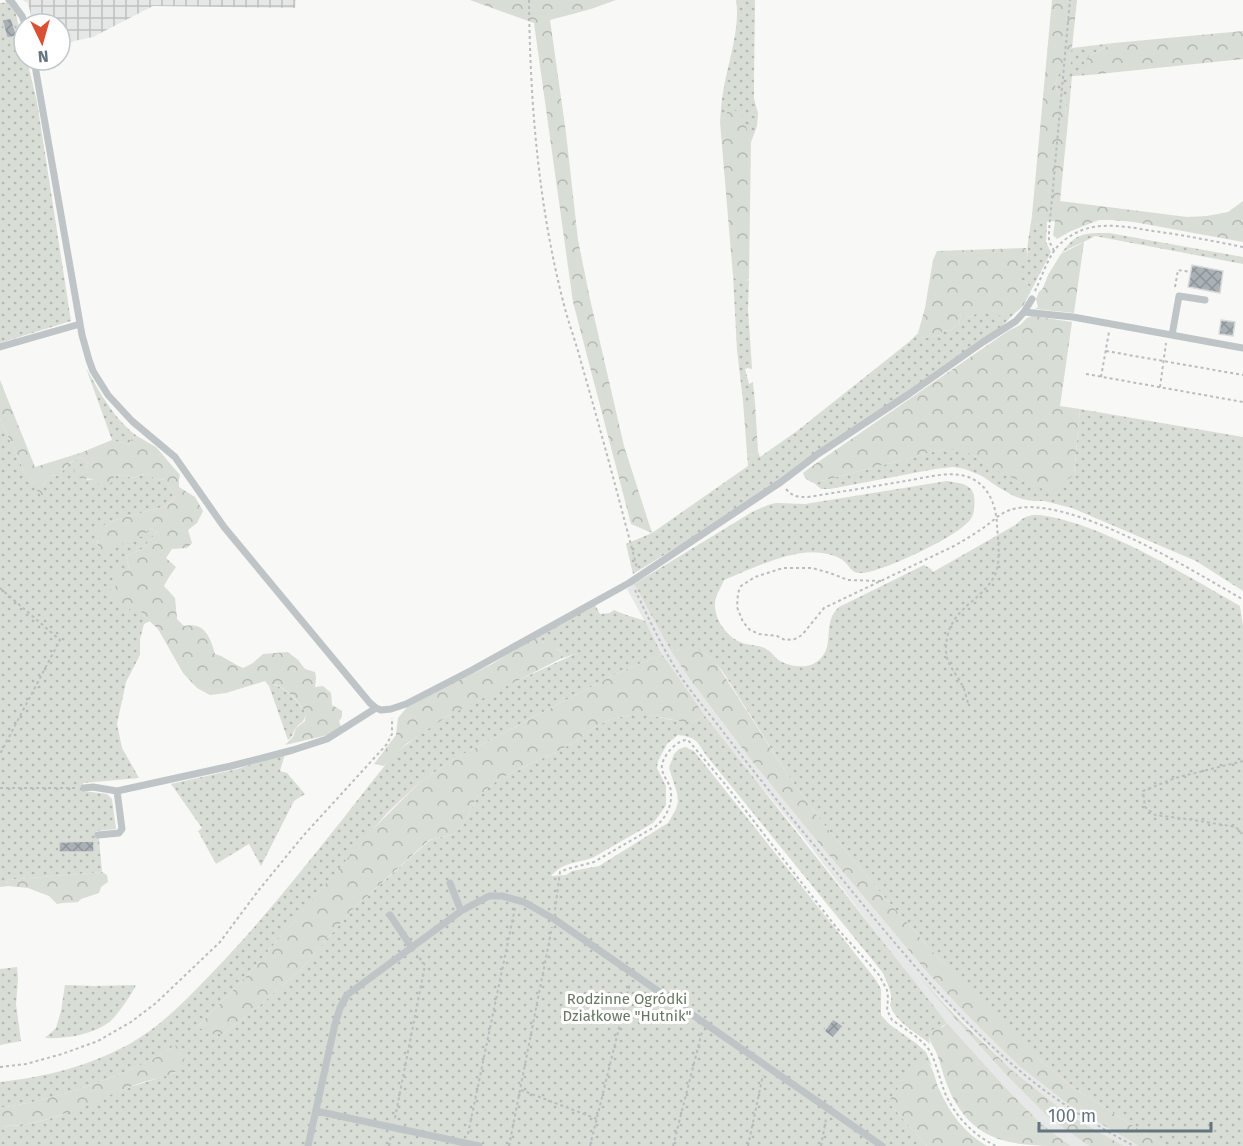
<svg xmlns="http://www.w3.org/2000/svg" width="1243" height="1146" viewBox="0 0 1243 1146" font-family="'Fira Sans',sans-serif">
	<defs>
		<pattern id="industrial-grid" width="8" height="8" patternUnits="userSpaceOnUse" patternTransform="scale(1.5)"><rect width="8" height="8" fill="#e6e7e7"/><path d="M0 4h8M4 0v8" fill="none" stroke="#bec0c0"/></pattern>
		<pattern id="grass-dots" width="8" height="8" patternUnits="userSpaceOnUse" patternTransform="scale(1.5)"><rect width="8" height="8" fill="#d8ddd5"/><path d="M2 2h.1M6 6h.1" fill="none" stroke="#b3b8b2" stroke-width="1.8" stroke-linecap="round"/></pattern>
		<pattern id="forest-crowns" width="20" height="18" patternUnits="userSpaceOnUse" patternTransform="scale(1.5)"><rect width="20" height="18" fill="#d8ddd5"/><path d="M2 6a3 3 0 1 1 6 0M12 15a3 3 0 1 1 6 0" fill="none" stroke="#b3b8b2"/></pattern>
		<pattern id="building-cross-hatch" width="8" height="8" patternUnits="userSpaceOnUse" patternTransform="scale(1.5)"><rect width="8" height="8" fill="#a9b1b6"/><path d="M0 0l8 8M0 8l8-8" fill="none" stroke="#8d9599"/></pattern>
	</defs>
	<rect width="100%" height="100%" fill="#f8f8f6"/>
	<path fill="#e6e7e7" d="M634,584L671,651L689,678L751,760L812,835L927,972L967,1015L1018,1065L1069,1105L1139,1146H1124L1066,1113L1014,1072L931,989L958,1022L1012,1081L1048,1117L1089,1146H1071L1040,1123L1004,1086L947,1023L913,981L806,841L745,767L678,682L627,589Z"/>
	<path fill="url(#industrial-grid)" d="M22,0H296L295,8L153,6L93,37L60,44V24H33L28,3Z"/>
	<path fill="url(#grass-dots)" d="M736,0H755L754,81V99L758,113L757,126L751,142L747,132L728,111L720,122C721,112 721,102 723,93C727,65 741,28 736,0Z
		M13,2L24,47V60H27L37,102L71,321L0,343V3Z
		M1114,43C1101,51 1074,57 1089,75L1072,76L1068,121L1065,112L1066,100L1058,93L1055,85L1059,73L1071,61V51L1072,48Z
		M1032,215L1037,225L1043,222L1047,221L1046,242L1051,252L1031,291L1027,283L1019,279V261L1028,255C1026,245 1031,227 1032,215Z
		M1096,233H1109L1243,257V264L1095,236C1083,243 1071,246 1061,254C1072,239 1077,234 1096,233Z
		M733,276C738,282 741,282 749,280L748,309L752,369L748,368L745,369L749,384L753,382L755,403L750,400L743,401L737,350Z
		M986,309L993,311L1003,315L1009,311L1015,313L1000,328L721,520L633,574L626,544L652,533L748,466L747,453L752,455L755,454L758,451L760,457L797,431L909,342L918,333L924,338L941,335L942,331L950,330L959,324L960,318L964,315L971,317L978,312Z
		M86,368C100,393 114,419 137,436L132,439L129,445L112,440Z
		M1080,409L1243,437V591L1196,561L1175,552L1072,508L1044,501H1034L1022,499L1014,496L998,487L982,476L965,469L953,467L935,469L830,489H821L814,483L944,449H957L968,452L1005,475H1074Z
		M0,419L24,471L43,497V487L49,476L60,475C66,465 72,461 81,457L88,463L86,468L87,480L123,475L132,478L148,473L155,479L166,480L175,498L166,506L108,522L97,541L99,551L116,541L134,536L150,528L157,532L142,549L126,556L129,569L125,615L130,608L141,610L144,616L150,621L144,624L140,639V655L126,682L117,724L122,748L139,778L83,783V791L107,794L112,799L116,829L96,831L99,839L102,872L7,880L8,886L0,887Z
		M947,481C966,484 977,485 974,508C974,515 971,520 966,524C953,538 877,575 859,573C852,573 850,567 845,562C835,553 815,551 802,553C778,556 746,571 724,580C722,586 718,591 716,597C711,614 724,635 740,642C748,646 758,644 766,649C772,652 775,658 780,661C788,666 806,669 815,663C838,649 820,624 839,607L924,565L931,569L933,572L1017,524C1021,519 1026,516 1033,515C1047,514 1064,520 1078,524C1135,544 1188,576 1240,606L1243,625V1146H1165L1071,1086L1041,1061L998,1020L938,958L867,877L818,817L786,772L723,672C707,652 697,644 671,651L634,584L752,512L768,505L776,503L805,504Z
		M595,605L600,614L610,613L614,610C624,615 634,617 645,621L662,654L616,674L566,700L454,759L420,782L387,813L245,978L197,1027L223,1034L258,1007L301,969L353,909L430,840L454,834L461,827L467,818L476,798L499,779L556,752L573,743L598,725L612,719L630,715H649L672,720L693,722L705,716L947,1023L929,1036L930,1044C916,1032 896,1023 890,1005C894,994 887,984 883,973L706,755C697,741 696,737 678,735L667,744L658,761L657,768L666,786V805L660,814L653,823L594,857C577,864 564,861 551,876L566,875L572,871L599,866L668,823L676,809L678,802L677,793L669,768L674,754L679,749L685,747L694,751L876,980L881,989V1015L889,1024L917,1044L926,1052L932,1066L921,1058L888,1102L927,1146H0V1126C42,1128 81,1106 119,1091C138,1084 157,1079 176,1072L175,1045C161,1056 145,1063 130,1070C88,1088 45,1101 0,1108V1082C46,1077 90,1066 131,1043C161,1026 186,1000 210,975C259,925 302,870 346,815C361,796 376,776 392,757C443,710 512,684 575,654L560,659L562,652L550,642L544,640L543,644L540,645L534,638Z
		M273,684C289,690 296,700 306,713C304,724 301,721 296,728C292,733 294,736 288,740L269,686Z
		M285,754L280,771L287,773L305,794L294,801L261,866L249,844L216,864L198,831L202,828L171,784L237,769Z
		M17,967L18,979L16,1004L21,1041L0,1045V969Z
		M65,985L95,986L136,985C132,994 115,1019 108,1023C91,1035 65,1039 45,1038L56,1028L61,1011Z"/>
	<path fill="url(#forest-crowns)" d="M470,0H616L591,9L550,20L566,133L578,240L590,299L624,446L652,533L631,524L573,302L534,23Z
		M1052,0H1077L1072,48L1071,51L1075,56L1071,61V68L1067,73H1059L1055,85L1058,93L1066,100L1065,112L1068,121L1060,201L1187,217L1207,216L1228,212L1243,201V242L1134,222L1112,220H1099L1071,231L1057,239L1053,235L1055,221L1043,222L1037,225L1032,215Z
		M1243,31V59L1089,75L1084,69V62L1089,56L1114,43Z
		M734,110L740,113L743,118L751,142L749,279L743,282L738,281L733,276L720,122L728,111Z
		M1084,242L1074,313L1035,309L1038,307L1036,299L1039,292L1043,288L1048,275L1061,254Z
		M1026,248L1028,255L1019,261V279L1027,283L1031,291L1023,306L1015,313L1009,312L1003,315L996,316L993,311C984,309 978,312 971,317L964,315L960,318L959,324L950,330L942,331L941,335L924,338L918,333L925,308L933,260L937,251Z
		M1032,316L1072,322L1060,406L1080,409L1074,475L1051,492C1036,486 1020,481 1005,475C981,463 973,448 944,449L814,483C808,481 805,479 803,473L808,469L1008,331L1020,325L1027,318Z
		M0,380L35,467L80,453L112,440L129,445L132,439L137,436L156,447L180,475L179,479V487L195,497L203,511L197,523L188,530L192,543L187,548L172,549L166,558L176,567L169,577L164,586L175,598L177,619L184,626C205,622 210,637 215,654C226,657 233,664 243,668L253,663L263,654L288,652L298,660L305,669L315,672L316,678L315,687L323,686L331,693L332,705L342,711V717L339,721L341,727L328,735L285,745L293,737L296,728L305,721L306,713C297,700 289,690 274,684L269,686L265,681L226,693L210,695L197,688L183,673L158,629L144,616L141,611L135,613L130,608L125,615L108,592L116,586L113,571L129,569L126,556L142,549L157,532L150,528L143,537L134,536L130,544H123L116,541L109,550L98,551L97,531L108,522L166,506L175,498L166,480L155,479L148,473L132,478L123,475L114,476L111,483L101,486L94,479L80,478L74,471L78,468H86L88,463L81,457C71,461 66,465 60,475L49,476L43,487V499L24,471L0,419Z
		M745,400H750L755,403L758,451L755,454L752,455L747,453L743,401Z
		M534,638L539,641L540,644H543L544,640L556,642L558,649L562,652L560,659L448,716L406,744L384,766L374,764L396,735L398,718L409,705L492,664Z
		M689,647C700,649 708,655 716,663L786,772L818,817L867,877L938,958L1041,1061L1071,1086L1165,1146H1139L1069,1105L1018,1065L967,1015L927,972L812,835L751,760L689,678L671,651Z
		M662,654L705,716L693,722H684L649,715H630L612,719L598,725L573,743L556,752L499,779L476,798L467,818L461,827L454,834L429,840L353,909L301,969L258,1007L223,1034H213L197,1027L245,978L371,831L420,782L454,759L566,700L616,674Z
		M102,872L107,875L108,882L101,887L99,893L81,899L78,902C71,903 64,902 57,904L49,896L28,888L8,886L7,880Z
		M920,978L962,1022L1014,1072L1066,1113L1124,1146H1089L1048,1117L1012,1081L958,1022Z
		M947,1023L1004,1086L1040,1123L1071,1146C1017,1146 975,1146 950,1092C945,1081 942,1069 938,1057C936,1049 930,1044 929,1036L933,1029L943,1027Z
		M175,1045L185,1053C184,1061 183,1067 175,1072C165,1078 151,1079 140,1083C97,1099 46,1128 0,1126V1108C45,1101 88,1088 130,1070C145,1063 162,1055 175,1045Z
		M921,1057C935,1066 933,1075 939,1089C950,1113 964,1133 987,1146H927L888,1102Z"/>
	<path fill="url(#building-cross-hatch)" stroke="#dadad8" stroke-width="1.5" d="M11,18L17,36L7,38L2,20Z
		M1192,265L1223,271L1220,293L1188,287Z
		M1221,320L1235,322L1233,336L1219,334Z
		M94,841V852H59V842Z
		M833,1019L843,1026L833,1038L824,1031Z"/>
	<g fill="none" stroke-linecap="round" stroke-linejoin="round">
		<path stroke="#babdbf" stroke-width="2" stroke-dasharray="3 3" stroke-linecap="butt" d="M529,0C530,101 538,203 563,301C568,322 576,342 581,362C601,431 619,499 637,568
			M1054,251L1049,241V231L1070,0
			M1175,287L1178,270L1190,272
			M1035,291C1042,277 1049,253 1061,243C1072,233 1088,226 1103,226C1119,225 1136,228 1153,231C1183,235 1213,241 1243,247
			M1106,351L1243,375
			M1086,374L1243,402
			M1101,377L1109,332
			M1160,387L1166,343
			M786,489C793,497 798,497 808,497C841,492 874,486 906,481C923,478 949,471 965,476C987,482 996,503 997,525C998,540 1001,561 995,575C980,604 947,608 946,648C945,664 958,675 964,689C966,694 967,701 969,706
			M881,581L848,580L830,573L812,568H783L755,577L741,586L738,593L737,607L743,622L750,630L759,634L777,636L785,640L795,639L802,635L824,608L952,547C963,541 973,535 983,528C992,522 1000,513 1010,510C1065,491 1193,571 1242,599
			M0,588L60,640L0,754
			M635,590C648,617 661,645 677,671C690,691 706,710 721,729C749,766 779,803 809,839C874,917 936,999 1013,1065C1048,1096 1093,1124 1134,1146
			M1243,761L1175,778L1143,791L1145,807L1155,815L1194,820L1236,827L1243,835
			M0,788H75
			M555,910L560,872L567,869L594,862L656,826C667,817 674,802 670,787C668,781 663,776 662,769C660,758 677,739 688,740L725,784L836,927L879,975L887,990L888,998L887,1010L892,1020C905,1029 923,1039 931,1053C937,1066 940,1080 945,1093C955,1116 973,1135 996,1146
			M0,1067L26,1064L62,1054L98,1041L131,1022L156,1003L220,942L258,891L303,836L387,744L392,734V718
			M521,1090L597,1119
			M395,1118L425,965L417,955
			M468,1134L515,908
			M389,1146L391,1135
			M509,1146L552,927
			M590,1146L630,983
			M673,1146L702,1032
			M748,1146L763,1075
			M821,1146L826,1119"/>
		<path stroke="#bfc4c7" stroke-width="7" d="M9,0L11,1L22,16L25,24
			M34,60L82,335L89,360L93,371L108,395L132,421L175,457L224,527L370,703L376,708L381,710L391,709L406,704L472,670L629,583L781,482L818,454L909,394L983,342L1016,321L1024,312L1032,299
			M1024,312L1073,317L1243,348
			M1172,335L1179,296L1205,300
			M0,347L80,324
			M84,788L93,787L117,791L231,766L293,750L327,739L376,708
			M98,835L119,833L122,829L117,791
			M450,883L461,911
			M390,915L412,948
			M316,1111L479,1146
			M308,1146L335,1024L340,1008L347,995L461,911L489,896H502L524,902L554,919L882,1146"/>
	</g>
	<g text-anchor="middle" stroke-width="6" stroke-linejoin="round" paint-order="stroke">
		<g font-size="15" fill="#687763" stroke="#fff">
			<text x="627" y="1004">Rodzinne Ogródki<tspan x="627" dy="17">Działkowe "Hutnik"</tspan></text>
		</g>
	</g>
	<g transform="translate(42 42) rotate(175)"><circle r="28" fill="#ffffff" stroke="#c1c8cc" stroke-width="1.5"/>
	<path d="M0-4.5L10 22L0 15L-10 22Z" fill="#d95134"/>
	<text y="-9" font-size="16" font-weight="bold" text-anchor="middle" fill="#65757f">N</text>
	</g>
	<path d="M1039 1122v9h172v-9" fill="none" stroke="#65757f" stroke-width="3"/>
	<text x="1048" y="1122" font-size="18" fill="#65757f" stroke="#ffffff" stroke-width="4.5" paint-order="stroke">100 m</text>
</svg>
